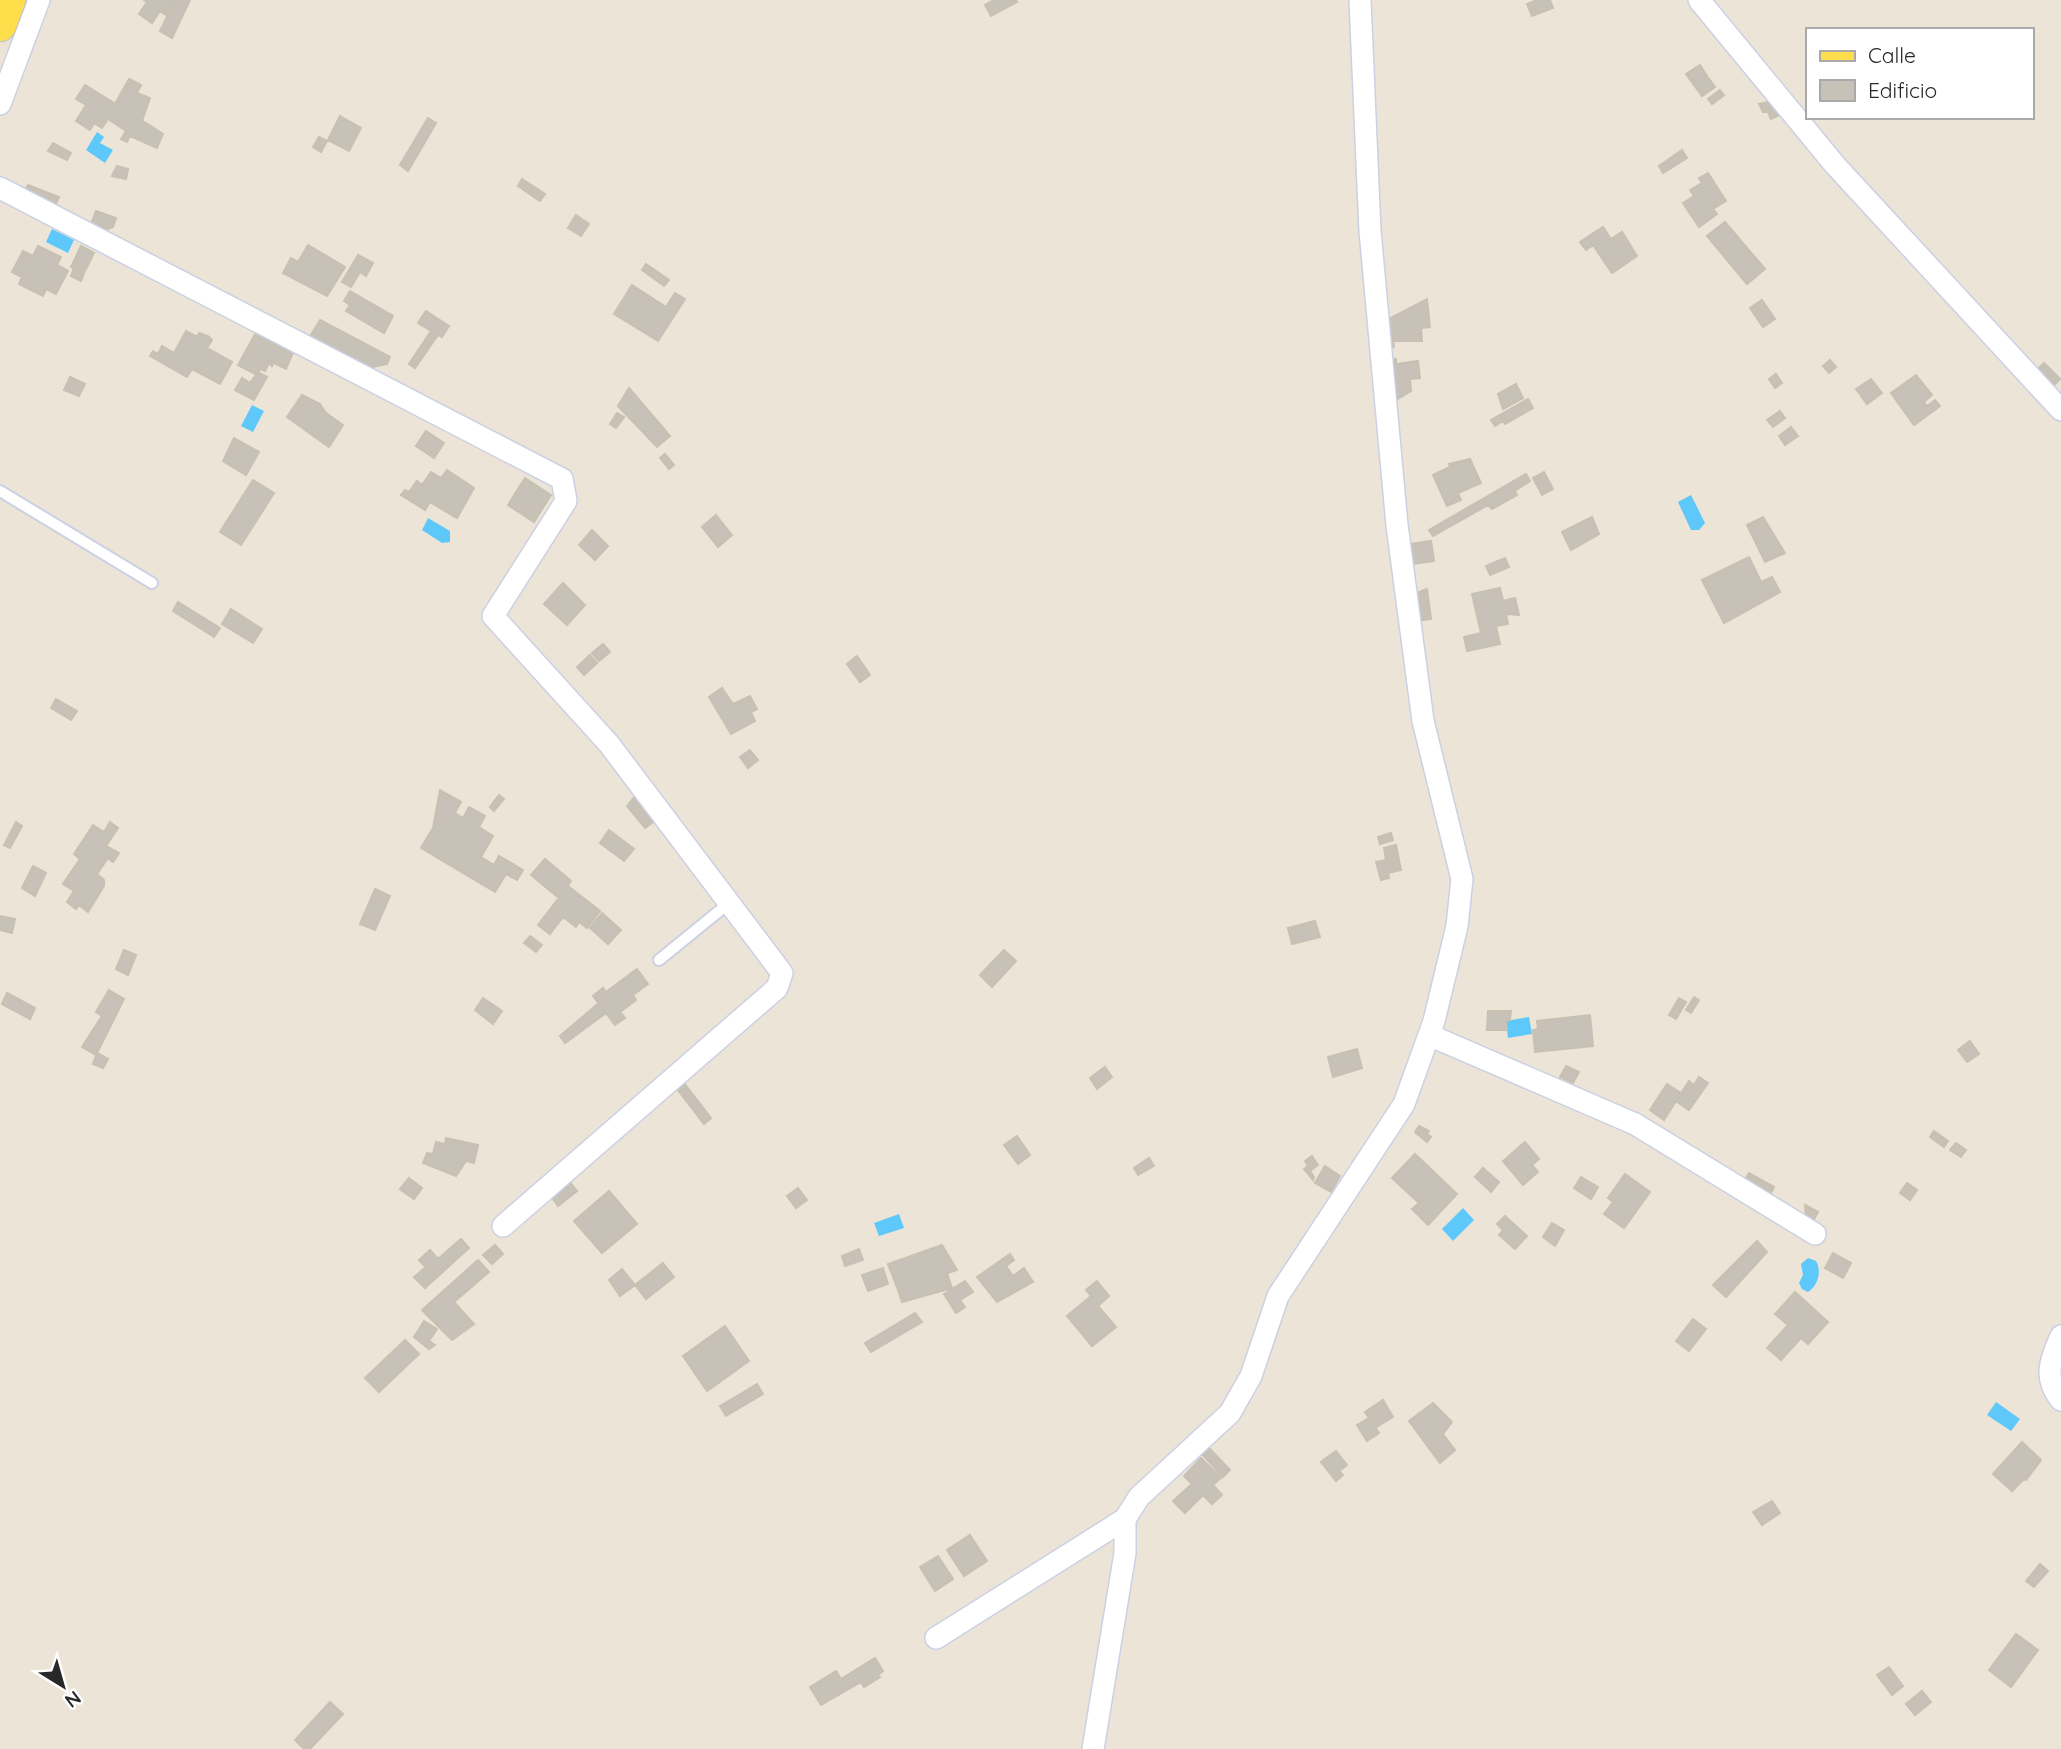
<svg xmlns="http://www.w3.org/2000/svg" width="2061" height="1749" viewBox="0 0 2061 1749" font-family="Quicksand,sans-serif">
	<rect width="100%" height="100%" fill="#ece4d7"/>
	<path fill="#5ec8fa" d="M97,132L104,137L100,143L113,150L105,163L86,150Z
		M52,229L74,240L68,253L46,242Z
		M252,405L264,411L253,432L241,426Z
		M1691,495L1705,523L1699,530H1691L1678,502Z
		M428,518L450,531V542L442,543L422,530Z
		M1529,1017L1532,1034L1508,1038L1506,1021Z
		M1463,1208L1474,1220L1453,1241L1442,1229Z
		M899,1214L904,1228L879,1236L874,1223Z
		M1808,1258L1816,1261C1822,1271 1818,1286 1808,1292L1802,1289L1799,1283L1803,1275L1801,1264Z
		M1996,1402L2020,1419L2011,1431L1987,1415Z"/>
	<path fill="#c7c1b7" stroke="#c7c1b1" stroke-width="2" d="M144,0H173L166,15L160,11L152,23L139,14L147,2Z
		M175,0H190L172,38L160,31Z
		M994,0H1016L1017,2L991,16L985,5Z
		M1537,0H1550L1553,8L1532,16L1527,4Z
		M1700,65L1707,76L1694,85L1686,74Z
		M1707,76L1715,87L1702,96L1694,85Z
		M129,79L141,85L137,93L150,98L142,121L115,104Z
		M85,85L138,118L127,142L121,139L126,131L108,119L102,128L94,123L90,130L76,121L86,105L76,99Z
		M1720,90L1724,95L1712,104L1708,99Z
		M1778,100L1782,114L1771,119L1768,112H1763L1759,104Z
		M340,116L361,128L349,151L328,140Z
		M138,118L163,134L157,148L130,136Z
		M428,118L436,123L408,171L400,165Z
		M319,137L327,141L321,152L313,147Z
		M53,143L71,153L67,160L48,151Z
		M1682,150L1687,158L1663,173L1659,166Z
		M117,166L128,169L126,179L112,176Z
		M1708,173L1726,201L1713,209L1717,214L1699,227L1683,203L1694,196L1690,190L1702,183L1699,178Z
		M522,179L545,194L540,201L518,186Z
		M28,185L59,197L55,206L25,190Z
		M96,211L116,218L113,227L103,231L91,224Z
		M576,215L589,224L581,236L568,228Z
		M1725,222L1765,269L1747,284L1707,236Z
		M1603,227L1611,239L1622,232L1637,256L1612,273L1593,245L1586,250L1580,242Z
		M308,245L345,267L327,296L283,273L291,258L298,262Z
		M38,246L61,257L57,265L68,271L56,294L46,289L43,296L19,284L22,277L12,272L23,251L33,256Z
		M81,246L94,253L84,273L71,267Z
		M358,255L373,263L366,276L360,272L351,287L342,282Z
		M646,264L669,280L664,286L642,270Z
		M74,268L84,273L81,281L71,276Z
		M632,285L666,307L675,293L685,299L658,341L614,314Z
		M350,291L393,316L384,333L346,311L350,305L344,301Z
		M1427,299L1430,327L1421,328L1422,341H1393L1394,347L1388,348L1385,321Z
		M1762,300L1775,319L1763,327L1750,308Z
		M426,311L449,326L442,337L438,335L415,368L409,364L431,331L418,323Z
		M320,320L390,357L387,364L368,368L309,338Z
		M258,329L276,339L257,375L238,365Z
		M186,331L197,337L199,333L208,336L212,340L207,348L232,362L220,384L192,369L187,377L150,356L153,351L158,354L162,346L174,353Z
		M276,339L284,343L272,366L269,363L265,371L260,369Z
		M284,343L295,348L286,369L274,363Z
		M1396,359V364L1418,361L1420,378L1410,379L1411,391L1394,401L1389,360Z
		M1830,360L1836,367L1829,373L1823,366Z
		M2044,363L2060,379L2051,388L2035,372Z
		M258,372L267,377L254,400L235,390L242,378L250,383Z
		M1776,374L1782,383L1775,388L1769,379Z
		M1916,375L1932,395L1924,402L1927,406L1935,400L1940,406L1914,425L1891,393Z
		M70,377L85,384L79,396L64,390Z
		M1871,379L1882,393L1867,404L1856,389Z
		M1516,384L1523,398L1503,409L1498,394Z
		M629,388L670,436L657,447L618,406Z
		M302,395L320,404L326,413L343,425L329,447L287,417Z
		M1528,399L1533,408L1505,424L1503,421L1495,426L1491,420Z
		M1780,411L1785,418L1773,427L1767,420Z
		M617,413L624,417L616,428L610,424Z
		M1791,427L1798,436L1785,445L1779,436Z
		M426,431L444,443L434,458L416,446Z
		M234,438L259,452L246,475L223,461Z
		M665,454L674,465L669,469L660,458Z
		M1470,459L1481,483L1458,493L1461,500L1447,506L1433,475L1450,467L1449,464Z
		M447,470L474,488L457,518L430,502L425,510L401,495L405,490L409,492L417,481L422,485L431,472L441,478Z
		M1544,472L1553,489L1542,495L1533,478Z
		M1526,474L1530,481L1515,491L1517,495L1492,509L1488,505L1433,536L1429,530Z
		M525,478L551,495L534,522L508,505Z
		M253,480L274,493L241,545L220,532Z
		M716,515L732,535L718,547L702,527Z
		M1592,517L1599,534L1571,550L1562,532Z
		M1763,517L1785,553L1765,562L1747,525Z
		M592,530L608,546L595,560L579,545Z
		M1431,541L1434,561L1405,565L1403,545Z
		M1749,557L1761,582L1772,577L1780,592L1724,623L1702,580Z
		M1505,558L1509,567L1490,575L1486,566Z
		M563,583L585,605L567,625L544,604Z
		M1500,588L1503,601L1515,598L1519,615L1506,614L1508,624L1496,626L1500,644L1467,651L1464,637L1481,633L1472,594Z
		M1427,589L1431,619L1416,621L1412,595Z
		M178,602L220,628L214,637L173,611Z
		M231,609L262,629L253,643L222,624Z
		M603,644L610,652L599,661L592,653Z
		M590,655L597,663L584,675L577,667Z
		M857,656L870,675L860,682L847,664Z
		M722,688L733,704L750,696L757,709L751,712L755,721L731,734L709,697Z
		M56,699L77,711L71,720L51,708Z
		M750,750L758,760L748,768L740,757Z
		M440,790L461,802L455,813L463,818L469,807L485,816L479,827L493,836L481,857L494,865L499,856L523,870L517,880L506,874L495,892L421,848L433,828Z
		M499,795L504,799L494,811L490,807Z
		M636,795L656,820L645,828L627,806Z
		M16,822L22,826L10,848L4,845Z
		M110,822L118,828L106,846L119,853L113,862L108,858L97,874L104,880V886L88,912L79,905L76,909L67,902L74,891L63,884L80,859L74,854L93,825L104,832Z
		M609,830L634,849L624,861L600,843Z
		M1391,833L1393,840L1380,844L1378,837Z
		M1396,845L1401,870L1388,873L1389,878L1381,880L1376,862L1386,860L1384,848Z
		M545,859L571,881L559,898L531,875Z
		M33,866L46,873L35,896L22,888Z
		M568,886L600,911L587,928L579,922L576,927L563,917L550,934L538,925Z
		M375,889L390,896L375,930L360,924Z
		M602,913L621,930L608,944L590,928Z
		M0,916L15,919L12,933L0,930Z
		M1315,921L1320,937L1292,944L1288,928Z
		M530,936L542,945L536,952L524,943Z
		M124,950L136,955L128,975L116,969Z
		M1004,950L1016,961L992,987L980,975Z
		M637,969L648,984L633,995L636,1000L620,1012L625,1018L615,1025L593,996L603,988L606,992Z
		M109,990L124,999L96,1055L82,1047L102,1016L96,1012Z
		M7,993L35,1008L30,1019L2,1004Z
		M1694,997L1699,1000L1691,1013L1686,1010Z
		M483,998L502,1011L493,1024L475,1010Z
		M1679,998L1686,1002L1676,1019L1669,1015Z
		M599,1003L606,1013L565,1043L560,1036Z
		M1488,1011H1511L1510,1020L1506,1021L1507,1030H1487Z
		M1590,1015L1593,1046L1535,1052L1533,1030L1538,1029L1537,1021Z
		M1970,1041L1979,1054L1967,1062L1958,1050Z
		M1357,1049L1362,1068L1333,1077L1328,1057Z
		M97,1053L108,1059L103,1068L93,1064Z
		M1566,1066L1579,1072L1573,1083L1560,1077Z
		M1105,1067L1112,1077L1097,1089L1090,1078Z
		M1699,1077L1708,1083L1689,1110L1676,1101L1689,1081L1694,1085Z
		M681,1079L711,1118L704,1124L674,1085Z
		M1667,1084L1681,1093L1664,1120L1650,1110Z
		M1419,1126L1429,1131L1427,1134L1431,1137L1427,1142L1415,1132Z
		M1934,1131L1948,1141L1944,1147L1930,1137Z
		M1017,1136L1030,1155L1018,1164L1004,1145Z
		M446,1138L478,1145L474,1163L466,1161L456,1176L423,1163L427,1153L433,1154L436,1142L445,1144Z
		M1525,1142L1539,1159L1532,1165L1538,1172L1523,1185L1503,1161Z
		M1956,1143L1966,1150L1961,1157L1950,1150Z
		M1415,1154L1457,1194L1428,1225L1412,1209L1419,1203L1392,1178Z
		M1312,1156L1318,1165L1310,1171L1314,1177L1313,1180L1304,1169L1308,1166L1305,1161Z
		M1149,1158L1154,1166L1138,1175L1134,1168Z
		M1325,1166L1340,1176L1331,1192L1315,1183Z
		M1483,1168L1499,1182L1491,1192L1475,1177Z
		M1749,1173L1774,1187L1769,1197L1744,1182Z
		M1625,1174L1650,1192L1624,1228L1604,1214L1613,1202L1608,1198Z
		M1581,1177L1598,1187L1591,1199L1574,1188Z
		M409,1178L422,1188L414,1199L400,1189Z
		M569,1181L577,1191L558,1206L551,1196Z
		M1907,1183L1917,1190L1910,1200L1900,1193Z
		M798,1188L807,1200L796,1208L787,1196Z
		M609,1191L637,1224L602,1253L574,1221Z
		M1805,1205L1818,1212L1813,1221L1806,1216Z
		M1505,1216L1527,1236L1515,1249L1499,1235L1503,1230L1497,1224Z
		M1552,1223L1564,1230L1555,1246L1543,1237Z
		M461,1239L469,1248L436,1278L419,1260L430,1250L438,1259Z
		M1757,1241L1767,1252L1726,1297L1713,1285Z
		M495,1245L503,1254L492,1264L483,1255Z
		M942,1245L957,1270L898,1290L888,1264Z
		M859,1249L863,1260L845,1266L842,1256Z
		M1833,1253L1851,1263L1843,1278L1825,1268Z
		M1010,1254L1014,1260L1006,1266L1013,1276L1024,1268L1033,1282L997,1302L977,1277Z
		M478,1260L489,1272L454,1302L474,1324L452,1340L422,1310Z
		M663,1263L674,1277L646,1299L635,1285Z
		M426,1267L436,1278L425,1288L414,1277Z
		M883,1268L888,1284L868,1291L862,1275Z
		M622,1269L635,1285L620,1296L609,1280Z
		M947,1273L952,1288L902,1302L898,1290Z
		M965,1281L973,1292L960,1300L965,1307L956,1313L944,1294Z
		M1097,1281L1109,1296L1098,1306L1116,1327L1092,1346L1067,1316L1091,1296L1086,1290Z
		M1795,1292L1828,1322L1808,1344L1801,1338L1781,1360L1767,1348L1788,1325L1775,1314Z
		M915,1313L922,1322L871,1352L865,1343Z
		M1693,1319L1706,1329L1689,1351L1676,1341Z
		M424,1321L437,1329L429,1341L435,1345L429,1349L414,1337Z
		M725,1326L749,1361L707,1391L683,1356Z
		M405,1340L419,1354L379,1392L365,1378Z
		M757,1384L763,1394L726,1416L720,1406Z
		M1383,1400L1393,1417L1375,1428L1365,1412Z
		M1433,1403L1452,1422L1443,1434L1455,1450L1440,1463L1409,1421Z
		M1369,1418L1379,1433L1367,1441L1357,1425Z
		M2022,1442L2041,1460L2026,1480L2024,1479L2012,1491L1993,1474Z
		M1209,1448L1230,1470L1223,1477L1201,1453Z
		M1336,1451L1347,1465L1339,1471L1343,1475L1336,1481L1321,1462Z
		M1201,1458L1221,1478L1213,1485L1222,1495L1212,1504L1203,1495L1185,1513L1173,1501L1192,1484L1184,1476Z
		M1772,1501L1780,1513L1762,1525L1753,1512Z
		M970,1535L987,1561L964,1576L947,1550Z
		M938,1556L953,1579L935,1591L920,1567Z
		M2040,1564L2048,1571L2034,1587L2026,1581Z
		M2016,1634L2038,1650L2011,1687L1989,1670Z
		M875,1658L883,1671L878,1675L880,1677L864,1687L861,1682L821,1705L810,1687L836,1671L841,1679Z
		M1889,1667L1903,1686L1892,1695L1877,1675Z
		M1922,1691L1931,1702L1915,1715L1906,1704Z
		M330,1702L343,1714L310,1749H304L295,1740Z"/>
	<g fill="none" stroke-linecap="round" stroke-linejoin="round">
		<g stroke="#ccd0e3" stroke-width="14">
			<path id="lane" d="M0,491L152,583
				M659,960L729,903"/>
		</g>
		<g stroke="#ccd0e3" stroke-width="24">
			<path id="street" d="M1699,0L1835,165L2061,410
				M0,104L39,0
				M0,188L562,479L566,501L493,616L609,744L782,973L777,988L503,1226
				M1429,1035L1635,1124L1815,1234
				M2061,1336C2050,1360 2043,1378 2061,1400
				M936,1638L1125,1519
				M1093,1749L1125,1553V1519L1139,1497L1230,1413L1251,1376L1278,1296L1404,1104L1434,1021L1457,926L1462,879L1423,721L1397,525L1370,231L1360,0"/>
		</g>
		<g stroke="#c7c7c7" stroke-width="35">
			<path id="primary" d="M0,25L9,0"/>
		</g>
		<use href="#lane" stroke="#fff" stroke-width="10"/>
		<use href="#street" stroke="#fff" stroke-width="21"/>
		<use href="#primary" stroke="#fede4a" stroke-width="32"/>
	</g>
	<rect x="1806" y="28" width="228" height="91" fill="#ffffff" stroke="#a9a9a9" stroke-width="2"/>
	<rect x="1820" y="51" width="35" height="10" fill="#fede4a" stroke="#a9a9a9" stroke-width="2"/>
	<text x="1868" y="63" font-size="21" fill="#282828">Calle</text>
	<rect x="1820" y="80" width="35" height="21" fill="#c7c1b7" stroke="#a9a9a9" stroke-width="2"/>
	<text x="1868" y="98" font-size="21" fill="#282828">Edificio</text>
	<g transform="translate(63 1686) rotate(143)" stroke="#ffffff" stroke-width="5" paint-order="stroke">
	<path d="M0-5L12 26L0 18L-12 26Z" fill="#282828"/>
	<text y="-10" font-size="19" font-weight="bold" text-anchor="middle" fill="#282828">N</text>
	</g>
</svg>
